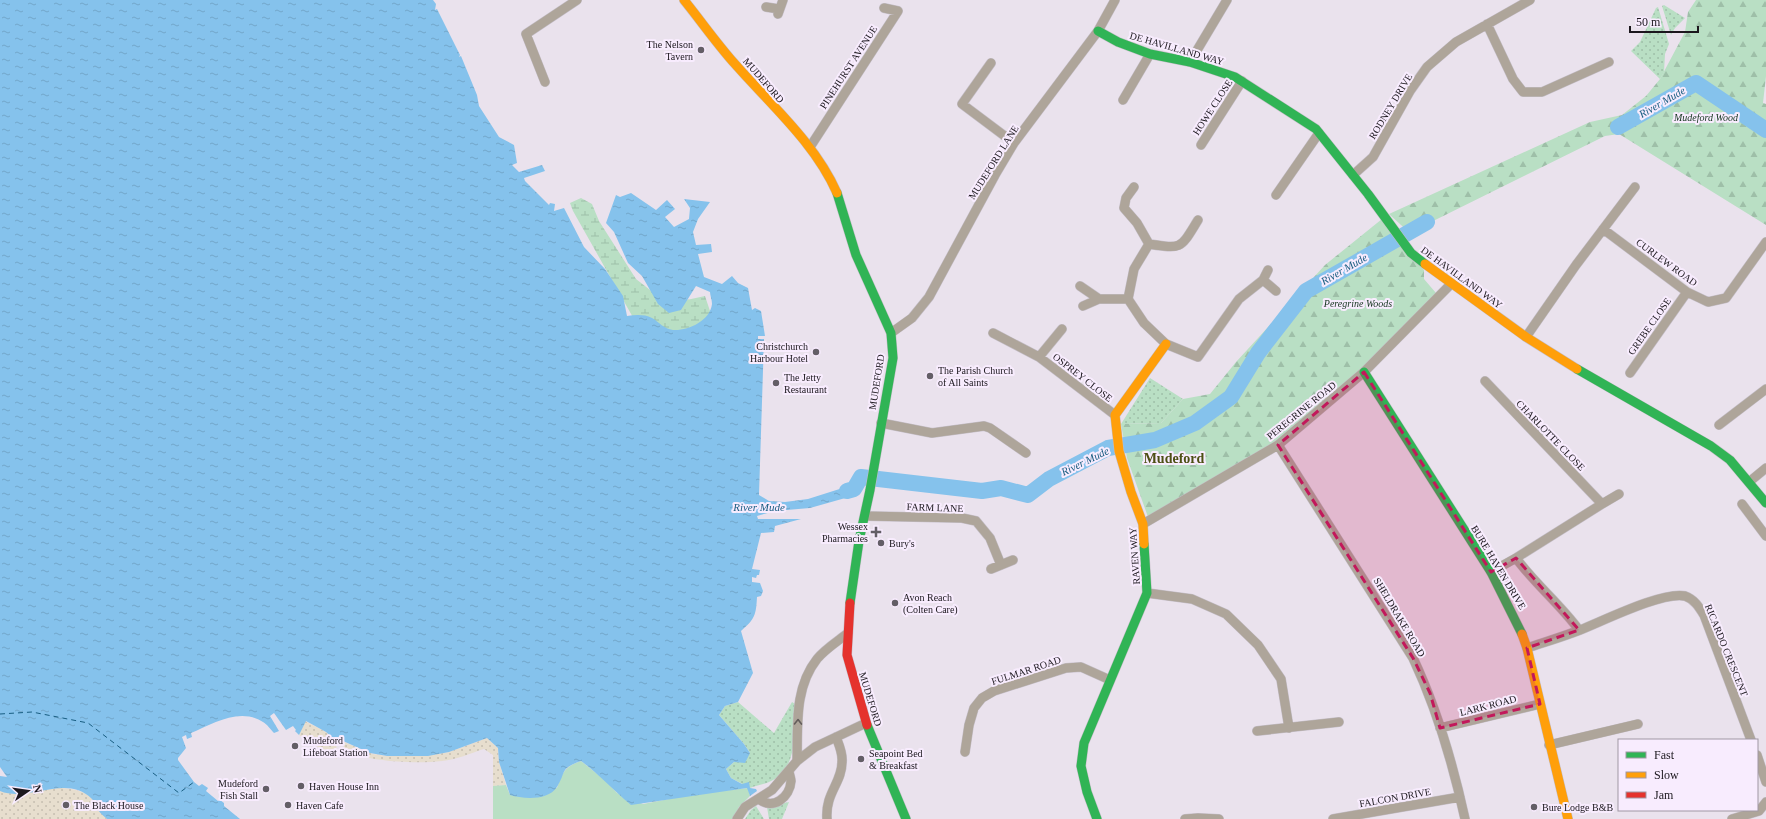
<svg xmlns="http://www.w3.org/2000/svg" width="1766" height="819" viewBox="0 0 1766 819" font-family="'Times New Roman',serif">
	<defs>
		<pattern id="grass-dots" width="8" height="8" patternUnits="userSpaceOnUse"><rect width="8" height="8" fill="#b9dfc4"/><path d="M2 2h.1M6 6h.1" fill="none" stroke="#9ebfa8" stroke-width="1.8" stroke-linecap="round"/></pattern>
		<pattern id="forest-firs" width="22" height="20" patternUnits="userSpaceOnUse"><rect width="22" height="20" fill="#b9dfc4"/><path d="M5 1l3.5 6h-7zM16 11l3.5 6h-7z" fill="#9ebfa8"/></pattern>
		<pattern id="wetland-marsh" width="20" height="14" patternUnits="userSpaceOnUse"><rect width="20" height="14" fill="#b9dfc4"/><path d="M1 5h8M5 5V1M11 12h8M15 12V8" fill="none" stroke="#9ebfa8"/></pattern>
		<pattern id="sand-dots" width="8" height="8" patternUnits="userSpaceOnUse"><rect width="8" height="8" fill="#e7dece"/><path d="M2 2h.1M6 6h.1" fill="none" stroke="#c6beb0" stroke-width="1.8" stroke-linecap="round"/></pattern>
		<pattern id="water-ripples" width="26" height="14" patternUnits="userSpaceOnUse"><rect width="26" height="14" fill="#85c2ec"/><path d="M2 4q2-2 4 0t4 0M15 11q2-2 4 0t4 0" fill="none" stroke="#72a6ca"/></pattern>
	</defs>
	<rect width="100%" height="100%" fill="#eae2ed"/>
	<path fill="url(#grass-dots)" d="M1664,5L1685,18L1675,28L1671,35L1662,6Z
		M1658,7L1669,44L1665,54L1664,72L1660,79L1631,51L1640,42L1656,8Z
		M1150,378L1183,399L1161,423L1121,424Z
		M738,702L774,733L792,702L795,704C795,727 798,768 773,780C767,784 757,785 750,788L731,778L726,769L734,762L750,753L744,744L719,715L725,706Z
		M789,802L782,819H769L767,807Z
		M756,806L764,819H745L751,810Z"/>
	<path fill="url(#forest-firs)" d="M1696,0H1766V76L1763,103L1766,104V225L1619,134L1605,136L1417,229L1413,236L1389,214L1590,122L1622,115L1646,96L1660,79L1685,32L1688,12Z
		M1382,219L1424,270V279L1436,293L1363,368L1275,442L1148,517L1127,458L1121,424L1161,423L1183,399L1210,394L1236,362L1325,265Z"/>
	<path fill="url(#wetland-marsh)" d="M581,198L592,204L599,221L636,279L668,304L705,296L713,320L688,336L635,321L573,211L570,203Z"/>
	<path fill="url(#sand-dots)" d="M305,721L326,732L336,740L337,759L299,735Z
		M487,738L498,748L499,762L506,785L493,786V755L484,749C471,753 456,760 442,761C417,764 367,762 345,750L342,741L373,754L387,756H425L449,752Z
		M58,788C70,788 86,790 94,801C98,808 101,813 107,819H0V791L15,794Z"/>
	<path fill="#b9dfc4" d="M581,761L606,781L617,793L643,804L695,794L748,788L750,796L739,807L734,819H493V786L506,785L510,795L557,788C563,772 564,767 581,761Z"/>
	<path fill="url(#water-ripples)" d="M0,0H433L436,4L435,10L437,9L460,55L459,57L461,56L477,95L479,106L499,137L514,145L517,163L512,165L519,172L542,165L545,171L524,178L525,181L549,205L550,203L555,204L554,211L564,208L584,247L605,269L623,296L627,316C635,315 644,314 652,318C659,322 664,329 673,330C688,331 710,321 712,304C712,300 710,295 710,292L696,286L681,310L669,313L658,304L642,276L628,263L614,232L606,223L616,195L620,197L631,193L656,210L667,200L675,209L665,217L674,227L689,219L690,208L684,199L710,202L698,219L693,232L696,245L711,244L712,252L698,254L704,277L722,284L732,276L738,283L748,288L752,310L755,308L761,311L765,336H758V339H764L759,495L769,501L785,502L808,499L849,486L863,471L861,481L856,495L810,508L775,511L757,516L758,519H801L775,526L774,532L761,533L752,569L760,570L759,575H757L756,578L752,577V582L760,583L763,591L761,596L757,597C756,615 755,619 741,631L753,673L738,702L725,706L719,715L744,744L750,753L745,763L734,762L726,769L731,778L742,784L749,782L750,788L756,789L757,791L750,796L747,788L631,805C614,791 599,774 581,761C559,769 567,771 557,787C548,801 523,799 510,795L499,762L498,748L487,738L449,752L428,756H387L370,753L343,741L334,739L326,732L306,721L299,735L295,731L296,730L293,726L286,730L274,713L270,716L279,731L274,733C271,730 267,724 263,722C239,707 213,724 191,733L192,737L187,739L186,735L182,737L186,748L178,758V760L194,782L199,786L202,784L208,788L206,791L218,801L220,800L224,803V806L240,819H107C104,816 101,814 98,810C96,807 95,802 92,799C66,773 29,803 0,791V776L7,777L0,767Z"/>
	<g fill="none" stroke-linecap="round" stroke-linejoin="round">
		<path stroke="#85c2ec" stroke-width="16" d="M1618,127L1696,83L1766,130
			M847,491L854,489L861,477L982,491L1001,488L1028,495L1049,479L1108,448L1155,440L1195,423L1231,397L1258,353L1306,291L1427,222"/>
		<path stroke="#185d81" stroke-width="1" stroke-dasharray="5 4" stroke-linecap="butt" d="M0,714L32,712L88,723L179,793L194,782"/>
		<g stroke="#c4bec7" stroke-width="10">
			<path id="street" d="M766,7L779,9
				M778,14L783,0
				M1487,24L1513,79L1523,92H1542L1609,62
				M1190,62L1227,0
				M991,63L962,104L1014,143
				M545,82L526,34L577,0
				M1123,100L1150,54
				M1201,145L1242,81
				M810,147L898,11L884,8
				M1353,175L1373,157L1410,91L1427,67L1456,42L1530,0
				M1134,187L1126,198L1124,208L1137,223L1149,244L1134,269L1128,299L1144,323L1166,344L1198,357L1239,299L1263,280L1268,270
				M1276,195L1319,133
				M1603,229L1687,292L1708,302L1726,298L1766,242
				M1149,244C1183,249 1180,249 1198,220
				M1263,280L1276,291
				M1080,286L1099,299H1128
				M1083,306L1099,299
				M891,333L912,318L929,297L995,175L1014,143L1098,31L1115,0
				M993,333L1039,357L1115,415
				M1526,337L1576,265L1635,187
				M1039,357L1062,329
				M1630,373L1687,292
				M1485,381L1602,504L1516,558L1491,572
				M881,423L932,433L984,426L990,428L1026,453
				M1719,425L1766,389
				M1278,445L1413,658C1437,709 1453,764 1465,819
				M1749,482L1766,468
				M1602,504L1619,494
				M1742,504L1766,536
				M865,516L962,518L976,521L990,538L1001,565
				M1143,524L1278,445L1364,372L1451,284
				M1516,558C1535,584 1560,604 1579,630
				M991,569L1013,560
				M1147,593L1192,599L1226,614L1258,645L1281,679L1289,728
				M1527,648C1545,642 1562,637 1580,630C1603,621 1663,591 1685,596C1694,599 1699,607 1704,615L1751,740
				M1440,728L1540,704
				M1257,731L1339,722
				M1549,745L1638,724
				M965,752L969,725L974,708L982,698L994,691L1066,668L1081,667L1110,680
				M1757,755L1766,782
				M797,761C798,726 794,688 817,659C825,649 838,641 848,633
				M759,799C773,811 790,797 791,781C791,778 789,774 789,771
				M737,819L745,807L772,790L797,761L815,747L866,723
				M827,819C825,793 842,783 842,762C843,753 839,745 836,737
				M1185,819L1198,818L1219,819
				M1333,819L1460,797
				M1732,819L1759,811L1766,802"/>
		</g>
		<g stroke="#c4bec7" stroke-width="10">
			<path id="fast" d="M1098,31L1118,42L1150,54L1190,62L1235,77L1316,129L1368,194L1411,253L1425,264
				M837,193L856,255L891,333L893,358L870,490L859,541L850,603
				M1577,369L1711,446L1730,460L1766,503
				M1364,372L1491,572L1522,634
				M867,725L906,819
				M1097,819L1087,792L1081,766L1084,743L1147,593L1144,544"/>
		</g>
		<g stroke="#c4bec7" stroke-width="10">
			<path id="slow" d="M684,0C701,21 717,44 735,64C771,105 815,143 837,193
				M1425,264L1526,337L1577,369
				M1144,544L1143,524L1131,492L1119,451L1115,415L1166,344
				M1522,634L1527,648L1568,819"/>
		</g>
		<g stroke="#c4bec7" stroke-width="10">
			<path id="jam" d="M850,603L847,655L867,725"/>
		</g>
		<use href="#street" stroke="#aea59a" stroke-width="9"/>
		<use href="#fast" stroke="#30b455" stroke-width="9"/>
		<use href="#slow" stroke="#ff9f0a" stroke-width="9"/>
		<use href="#jam" stroke="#e5322d" stroke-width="9"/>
	</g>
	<defs><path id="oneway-chevron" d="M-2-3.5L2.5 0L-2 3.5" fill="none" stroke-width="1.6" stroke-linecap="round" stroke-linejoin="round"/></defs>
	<use stroke="#645e5c" href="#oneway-chevron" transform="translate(798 722) rotate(-89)"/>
	<path fill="#c2185b" fill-opacity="0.2" stroke="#c2185b" stroke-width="3" stroke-dasharray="8 5" stroke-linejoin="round" d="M1364,372L1491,572L1516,558L1579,630L1527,648L1540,704L1440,728L1430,693L1413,658L1278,445Z"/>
	<g fill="#635e66" stroke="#f8ecfe" stroke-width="1.5">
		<circle cx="701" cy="50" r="4"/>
		<circle cx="816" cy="352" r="4"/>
		<circle cx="930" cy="376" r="4"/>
		<circle cx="776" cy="383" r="4"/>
		<path d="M874 526h4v4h4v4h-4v4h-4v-4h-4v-4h4z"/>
		<circle cx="881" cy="543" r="4"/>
		<circle cx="895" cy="603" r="4"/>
		<circle cx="295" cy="746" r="4"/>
		<circle cx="861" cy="759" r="4"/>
		<circle cx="301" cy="786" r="4"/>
		<circle cx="266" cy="789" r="4"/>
		<circle cx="66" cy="805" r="4"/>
		<circle cx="288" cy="805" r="4"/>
		<circle cx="1534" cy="807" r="4"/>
	</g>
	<g text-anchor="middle" stroke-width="4" stroke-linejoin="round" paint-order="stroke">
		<g font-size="10" fill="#1b171d" stroke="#f8ecfe" text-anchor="start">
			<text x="693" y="48" text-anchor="end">The Nelson<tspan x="693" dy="12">Tavern</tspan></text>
			<text x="808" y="350" text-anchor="end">Christchurch<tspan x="808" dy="12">Harbour Hotel</tspan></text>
			<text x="938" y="374">The Parish Church<tspan x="938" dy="12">of All Saints</tspan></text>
			<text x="784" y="381">The Jetty<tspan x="784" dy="12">Restaurant</tspan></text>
			<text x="868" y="530" text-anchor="end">Wessex<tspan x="868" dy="12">Pharmacies</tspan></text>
			<text x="889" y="547">Bury's</text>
			<text x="903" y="601">Avon Reach<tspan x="903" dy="12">(Colten Care)</tspan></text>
			<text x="303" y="744">Mudeford<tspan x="303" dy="12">Lifeboat Station</tspan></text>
			<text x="869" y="757">Seapoint Bed<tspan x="869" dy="12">&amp; Breakfast</tspan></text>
			<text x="258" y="787" text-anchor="end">Mudeford<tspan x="258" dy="12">Fish Stall</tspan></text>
			<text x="309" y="790">Haven House Inn</text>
			<text x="74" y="809">The Black House</text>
			<text x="296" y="809">Haven Cafe</text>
			<text x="1542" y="811">Bure Lodge B&amp;B</text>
		</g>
		<g font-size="10" fill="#1b171d" stroke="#f8ecfe">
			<text transform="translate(1177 48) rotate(16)" y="4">DE HAVILLAND WAY</text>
			<text transform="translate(848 67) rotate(-57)" y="4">PINEHURST AVENUE</text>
			<text transform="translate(764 80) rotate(49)" y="4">MUDEFORD</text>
			<text transform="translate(1390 106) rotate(-59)" y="4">RODNEY DRIVE</text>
			<text transform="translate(1212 107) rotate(-57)" y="4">HOWE CLOSE</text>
			<text transform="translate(993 162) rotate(-58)" y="4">MUDEFORD LANE</text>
			<text transform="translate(1667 262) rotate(36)" y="4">CURLEW ROAD</text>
			<text transform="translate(1462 277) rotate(36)" y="4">DE HAVILLAND WAY</text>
			<text transform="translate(1649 326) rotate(-55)" y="4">GREBE CLOSE</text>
			<text transform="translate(1083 377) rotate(38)" y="4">OSPREY CLOSE</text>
			<text transform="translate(876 382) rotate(-81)" y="4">MUDEFORD</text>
			<text transform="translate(1301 410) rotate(-39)" y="4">PEREGRINE ROAD</text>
			<text transform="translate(1551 435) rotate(46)" y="4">CHARLOTTE CLOSE</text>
			<text transform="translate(935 507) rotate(2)" y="4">FARM LANE</text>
			<text transform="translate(1134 556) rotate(-94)" y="4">RAVEN WAY</text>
			<text transform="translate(1499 567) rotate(59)" y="4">BURE HAVEN DRIVE</text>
			<text transform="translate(1400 617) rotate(59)" y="4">SHELDRAKE ROAD</text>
			<text transform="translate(1727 650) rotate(68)" y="4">RICARDO CRESCENT</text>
			<text transform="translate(1026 670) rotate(-18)" y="4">FULMAR ROAD</text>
			<text transform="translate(871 699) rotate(73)" y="4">MUDEFORD</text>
			<text transform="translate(1488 705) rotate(-14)" y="4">LARK ROAD</text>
			<text transform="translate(1395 797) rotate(-10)" y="4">FALCON DRIVE</text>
		</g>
		<g font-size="10" font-style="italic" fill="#14351d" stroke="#f8ecfe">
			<text x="1706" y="121">Mudeford Wood</text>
			<text x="1358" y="307">Peregrine Woods</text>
		</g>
		<g font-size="11" font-style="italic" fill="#185d81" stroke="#f8ecfe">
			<text transform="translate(1662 102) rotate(-30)" y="4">River Mude</text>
			<text transform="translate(1344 269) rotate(-30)" y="4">River Mude</text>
			<text transform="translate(1085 461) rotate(-26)" y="4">River Mude</text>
			<text x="759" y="511">River Mude</text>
		</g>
		<g font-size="14" font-weight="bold" fill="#4c4f13" stroke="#f8ecfe">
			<text x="1174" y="463">Mudeford</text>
		</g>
	</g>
	<rect x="1618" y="739" width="140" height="72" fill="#f8ecfe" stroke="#a097a4"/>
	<rect x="1626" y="752" width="20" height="6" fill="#30b455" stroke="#a097a4"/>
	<text x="1654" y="759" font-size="12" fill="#1b171d">Fast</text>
	<rect x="1626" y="772" width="20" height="6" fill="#ff9f0a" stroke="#a097a4"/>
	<text x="1654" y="779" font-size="12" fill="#1b171d">Slow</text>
	<rect x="1626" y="792" width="20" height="6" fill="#e5322d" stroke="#a097a4"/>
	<text x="1654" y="799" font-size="12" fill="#1b171d">Jam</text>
	<g transform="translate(28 791) rotate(77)" stroke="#f8ecfe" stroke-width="3" paint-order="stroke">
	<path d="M0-3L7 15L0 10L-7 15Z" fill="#1b171d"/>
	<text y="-6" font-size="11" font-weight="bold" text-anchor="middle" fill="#1b171d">N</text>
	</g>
	<path d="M1630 26v6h68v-6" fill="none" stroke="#1b171d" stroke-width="2"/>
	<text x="1636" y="26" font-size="12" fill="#1b171d" stroke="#f8ecfe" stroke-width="3" paint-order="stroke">50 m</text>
</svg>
